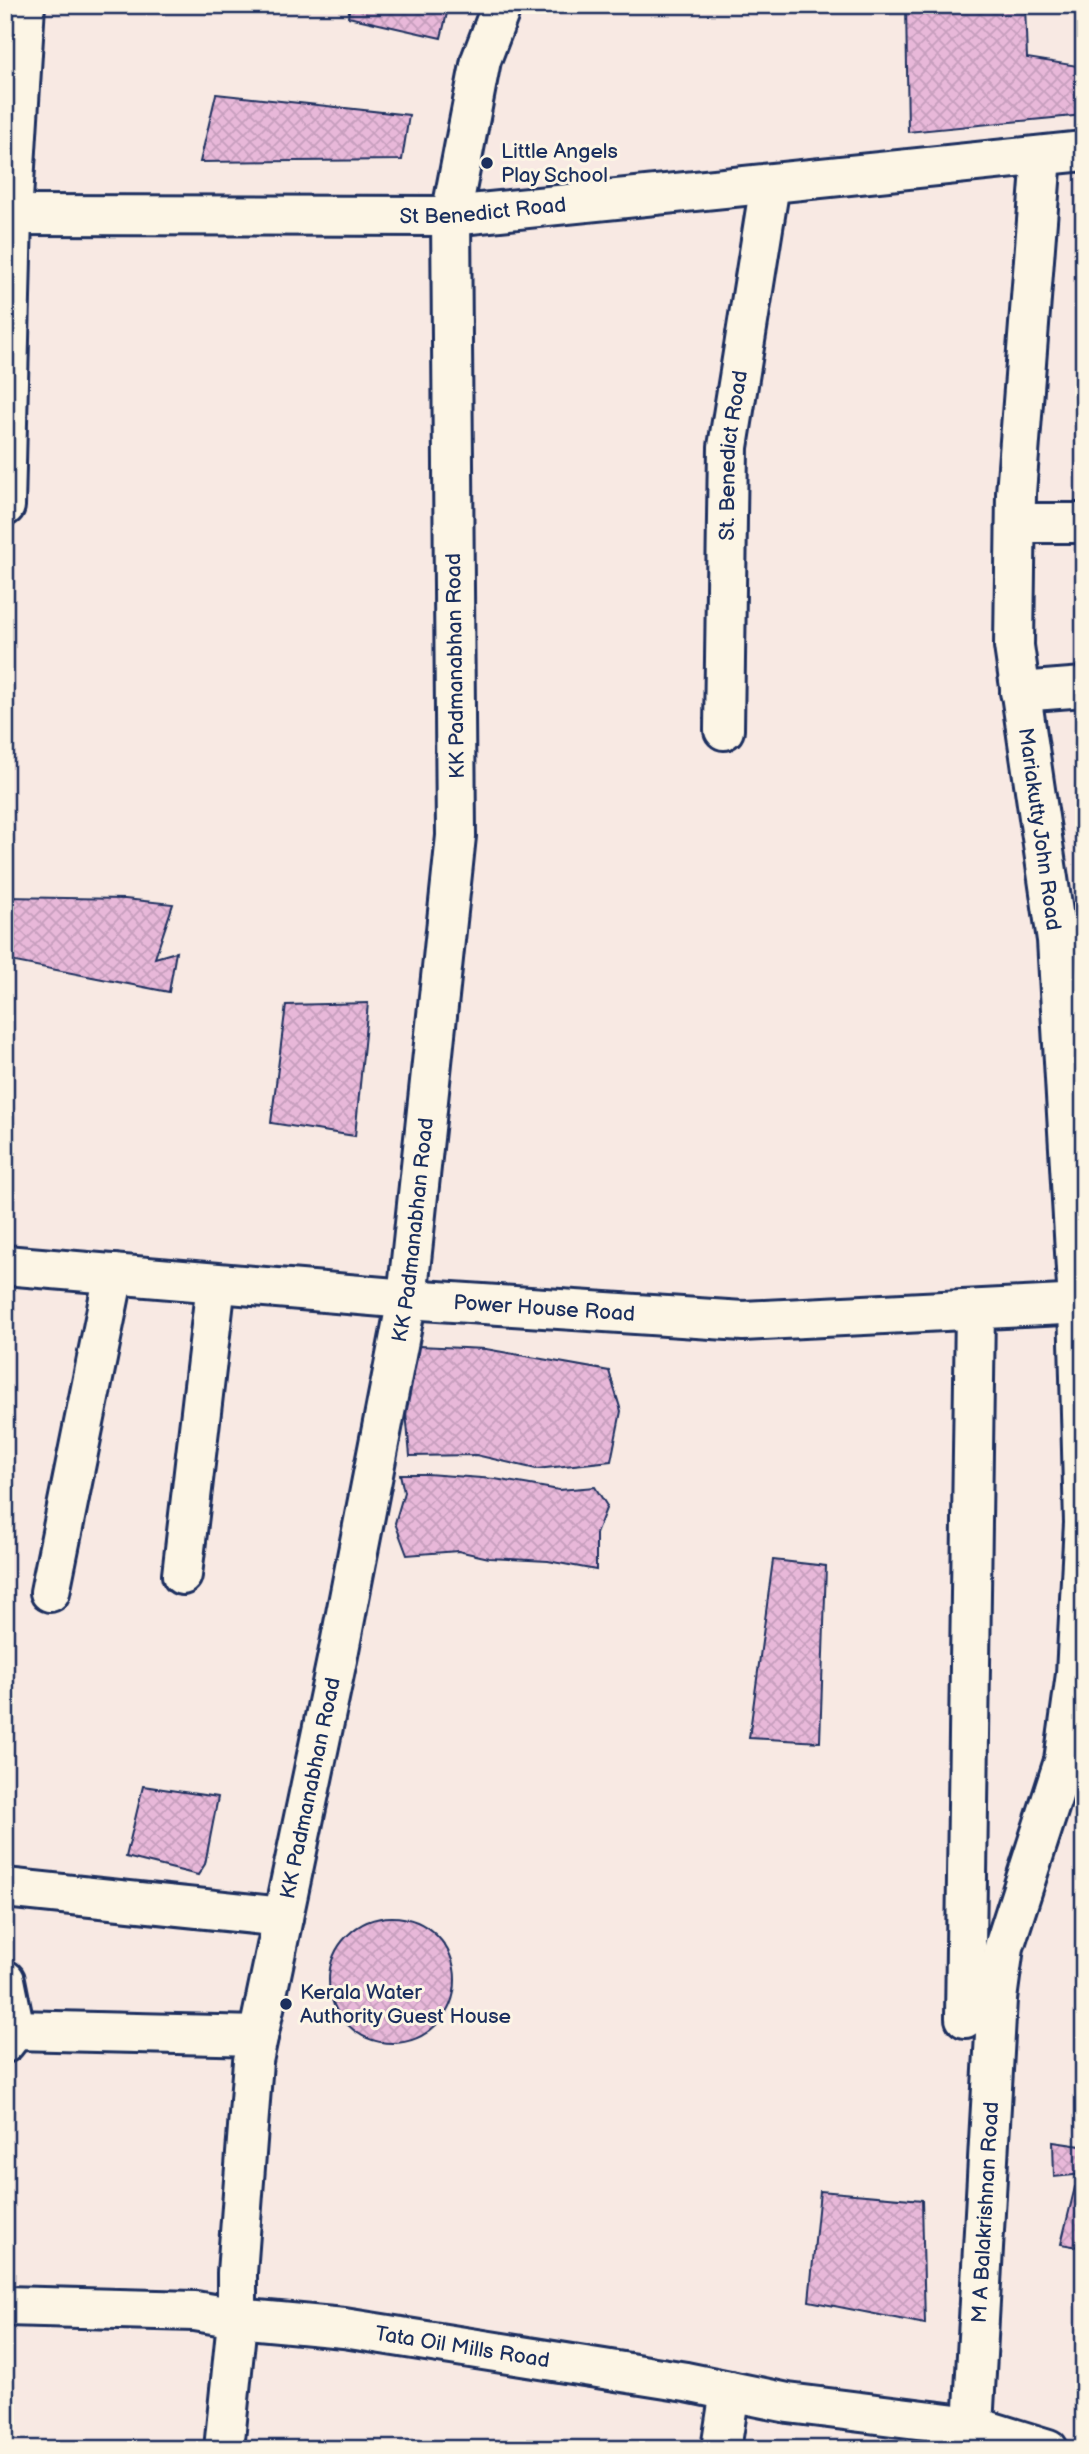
<svg xmlns="http://www.w3.org/2000/svg" width="1089" height="2454" viewBox="0 0 1089 2454" font-family="'Balsamiq Sans',sans-serif">
	<defs>
		<pattern id="building-cross-hatch" width="8" height="8" patternUnits="userSpaceOnUse" patternTransform="scale(1.75)"><rect width="8" height="8" fill="#e8b8d9"/><path d="M0 0l8 8M0 8l8-8" fill="none" stroke="#c69ebd"/></pattern>
	</defs>
	<rect width="100%" height="100%" fill="#f8e9e3"/>
	<filter id="ink" filterUnits="userSpaceOnUse"><feTurbulence type="fractalNoise" baseFrequency=".0143" numOctaves="2"/><feDisplacementMap in="SourceGraphic" scale="14" xChannelSelector="R" yChannelSelector="G"/><feConvolveMatrix kernelMatrix="1 2 1 2 8 2 1 2 1" color-interpolation-filters="sRGB"/></filter>
	<g filter="url(#ink)">
		<path fill="url(#building-cross-hatch)" stroke="#1b2f5e" stroke-width="2" d="M350,5H449L441,38L348,17Z
			M906,5H1025L1027,58L1084,67V115L908,132Z
			M216,94L409,115L402,160L200,162Z
			M5,897L125,899L173,904L155,958L176,952L169,992L5,960Z
			M368,1003L355,1136L271,1123L286,1005Z
			M418,1346L486,1349L609,1371L621,1411L611,1461L536,1469L476,1455L410,1456L405,1401Z
			M400,1474H427L495,1479L559,1490L595,1487L607,1506L596,1534V1570L548,1561L489,1558L458,1551L407,1555L395,1523L404,1492Z
			M773,1560L826,1566L820,1742L749,1738Z
			M143,1786L218,1797L205,1864L198,1875L126,1857Z
			M329 1980a63 63 0 1 1 126 0a63 63 0 1 1-126 0Z
			M1082,2117L1084,2174L1054,2177L1053,2142L1081,2146Z
			M1075,2187L1084,2188V2248L1061,2244Z
			M820,2191L922,2200L925,2324L809,2301Z"/>
		<g fill="none" stroke-linecap="round" stroke-linejoin="round">
			<g stroke="#1b2f5e" stroke-width="44">
				<g id="minor">
					<path id="s1" d="M5,215L451,216L1084,151"/>
					<path d="M5,506L12,215L25,5"/>
					<path d="M1016,523H1084"/>
					<path d="M1020,692L1084,687"/>
					<path id="s2" d="M724,730L728,447L770,184"/>
					<path id="s3" d="M5,1265L407,1299L743,1321L1084,1304"/>
					<path d="M182,1575L216,1283"/>
					<path d="M50,1592L114,1274"/>
					<path d="M5,1888L283,1917"/>
					<path d="M5,1980L15,2030L5,2043"/>
					<path d="M965,2018L975,1310"/>
					<path d="M15,2030L258,2036"/>
					<path id="s4" d="M5,2306L195,2311L237,2318L344,2328L686,2382L788,2403L973,2426L1048,2449"/>
					<path id="s5" d="M973,2426L997,1999L1004,1947L1064,1761L1076,1674L1084,1523L1078,1304L1057,940L1014,646L1016,493L1042,156"/>
					<path id="s6" d="M224,2449L237,2321V2273L253,2061L338,1655L407,1299L456,836L451,216L481,60L502,5"/>
					<path d="M721,2449L730,2391"/>
				</g>
			</g>
			<use href="#minor" stroke="#fcf5e5" stroke-width="38"/>
		</g>
	</g>
	<g fill="#1b2f5e" stroke="#fcf5e5" stroke-width="2.5">
		<circle cx="487" cy="163" r="7"/>
		<circle cx="286" cy="2004" r="7"/>
	</g>
	<g text-anchor="middle" stroke-width="6" stroke-linejoin="round" paint-order="stroke">
		<g font-size="21" fill="#1b2f5e" stroke="#fcf5e5" text-anchor="start">
			<text x="501" y="158">Little Angels<tspan x="501" dy="24">Play School</tspan></text>
			<text x="300" y="1999">Kerala Water<tspan x="300" dy="24">Authority Guest House</tspan></text>
		</g>
		<g font-size="21" fill="#1b2f5e" stroke="#fcf5e5">
			<text dy="7" stroke="none"><textPath href="#s1" startOffset="478">St Benedict Road</textPath></text>
			<text dy="7" stroke="none"><textPath href="#s2" startOffset="275">St. Benedict Road</textPath></text>
			<text transform="translate(455 666) rotate(-91)" y="7">KK Padmanabhan Road</text>
			<text transform="translate(1040 829) rotate(82)" y="7">Mariakutty John Road</text>
			<text dy="7" stroke="none"><textPath href="#s6" startOffset="1236">KK Padmanabhan Road</textPath></text>
			<text dy="7" stroke="none"><textPath href="#s3" startOffset="541">Power House Road</textPath></text>
			<text dy="7" stroke="none"><textPath href="#s6" startOffset="668">KK Padmanabhan Road</textPath></text>
			<text dy="7" stroke="none"><textPath href="#s5" startOffset="214">M A Balakrishnan Road</textPath></text>
			<text dy="7" stroke="none"><textPath href="#s4" startOffset="460">Tata Oil Mills Road</textPath></text>
		</g>
	</g>
	<rect width="1089" height="2454" fill="none" stroke="#fcf5e5" stroke-width="28"/>
	<rect x="14" y="14" width="1061" height="2426" fill="none" stroke="#1b2f5e" stroke-width="2.5" filter="url(#ink)"/>
</svg>
